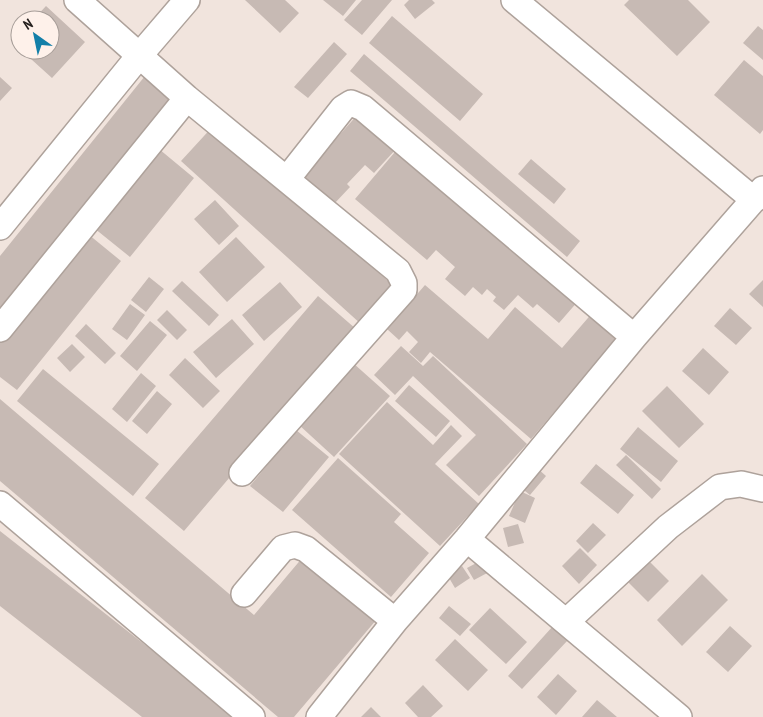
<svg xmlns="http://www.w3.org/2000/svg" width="763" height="717" viewBox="0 0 763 717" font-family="'PT Sans Narrow',sans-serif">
	<rect width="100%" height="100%" fill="#f1e4dd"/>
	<path fill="#c7bab4" d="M245,0H285L299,13L280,33Z
		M323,0H356L343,16Z
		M362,0H392L362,35L344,20Z
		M409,0H432L435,3L415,19L404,5Z
		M629,0H688L710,22L677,56L624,5Z
		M46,6L85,42L52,78L21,50H50V20H33Z
		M392,16L483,94L460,121L369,43Z
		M758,26L763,30V60L743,43Z
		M334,42L347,54L308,98L294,87Z
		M364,54L580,241L567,257L350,71Z
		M744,60L763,76V130L760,134L714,95Z
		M149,71L181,97L0,322V256Z
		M0,77L12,88L0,101Z
		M359,113L397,148L374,173L365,165L347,184L350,187L334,204L303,176Z
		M215,124L396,288L362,325L181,161Z
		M400,146L579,300L559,323L537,304L533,308L518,295L504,310L493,301L496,297L487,289L482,295L473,287L465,296L445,279L455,267L436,250L427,260L355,199Z
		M159,149L194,178L130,257L94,228Z
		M531,159L566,189L554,204L518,174Z
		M215,200L239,226L219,245L194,219Z
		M88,234L121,261L17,390L0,377V343Z
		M236,237L265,267L227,302L199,272Z
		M149,277L164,289L146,312L131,300Z
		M763,280V307L749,294Z
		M182,281L219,315L209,326L172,291Z
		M280,282L302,307L264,341L242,315Z
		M425,285L488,339L515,307L562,348L594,311L621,334L531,439L430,352L421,363L409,352L418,342L407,331L399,340L387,329Z
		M318,296L356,329L184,531L145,498Z
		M130,304L145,315L127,340L112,329Z
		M730,308L752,328L736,345L714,326Z
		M167,310L187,330L177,340L157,320Z
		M232,319L254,344L216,378L193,352Z
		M150,321L167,335L137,371L120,356Z
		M86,324L116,353L105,364L75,336Z
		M72,344L85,357L70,372L57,358Z
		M401,346L423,366L433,356L527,444L479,496L446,465L476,435L413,376L395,395L374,375Z
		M703,348L729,372L709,395L682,371Z
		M185,358L220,391L203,408L169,375Z
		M353,363L390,396L334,457L298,424Z
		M43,369L159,464L133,496L17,401Z
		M141,373L156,386L127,422L112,409Z
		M409,385L450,421L436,437L395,401Z
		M667,386L704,424L679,448L642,411Z
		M157,391L172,404L147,434L132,421Z
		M0,399L254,615L303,557L377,619L294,717H278L0,481Z
		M387,402L433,445L451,425L462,436L435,464L479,504L440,546L339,454Z
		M638,427L678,461L661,482L620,449Z
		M296,430L329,457L283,512L250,486Z
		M626,455L661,489L652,499L616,465Z
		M338,458L401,514L394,522L429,553L391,597L292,510Z
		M596,464L634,495L618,514L580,483Z
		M537,468L546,476L530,495L520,487Z
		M520,491L535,498L525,523L509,516Z
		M593,523L606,535L588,553L576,541Z
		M518,524L524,543L508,547L503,528Z
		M0,531L237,717H142L0,606Z
		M580,548L597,565L579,584L562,566Z
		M482,560L489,572L474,580L467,568Z
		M648,560L669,581L648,602L627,581Z
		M462,566L470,578L455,588L448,576Z
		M702,574L728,600L682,646L657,620Z
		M449,606L471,624L460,636L439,618Z
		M490,608L527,642L506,664L469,630Z
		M553,626L568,640L522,689L508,676Z
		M730,626L752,646L728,672L706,652Z
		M455,639L488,670L468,691L435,660Z
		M558,674L577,691L556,715L537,697Z
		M423,685L443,706L431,717H418L405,703Z
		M597,700L617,717H582Z
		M371,707L381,717H361Z"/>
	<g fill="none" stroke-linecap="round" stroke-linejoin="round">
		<g stroke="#aea29b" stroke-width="28">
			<path id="minor" d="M77,0L187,98L398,271L404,283V290L242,473
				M514,0L754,200
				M287,179L343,108L351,103L363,108L634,337
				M0,227L139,56L187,0
				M0,329L187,98
				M0,504L252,717
				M467,539L679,717
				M244,594L283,548L295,545L306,549L395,621
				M566,622L668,527L720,487L741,484L763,489
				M319,717L395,621L467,539L634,337L763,189"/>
		</g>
		<use href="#minor" stroke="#fff" stroke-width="25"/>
	</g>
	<g transform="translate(35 35) rotate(327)"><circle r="24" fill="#fef1ea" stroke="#a69d98"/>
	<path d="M0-4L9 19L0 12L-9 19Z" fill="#137fa8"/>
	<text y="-8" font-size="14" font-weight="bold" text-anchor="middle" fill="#231e1c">N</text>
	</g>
</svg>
